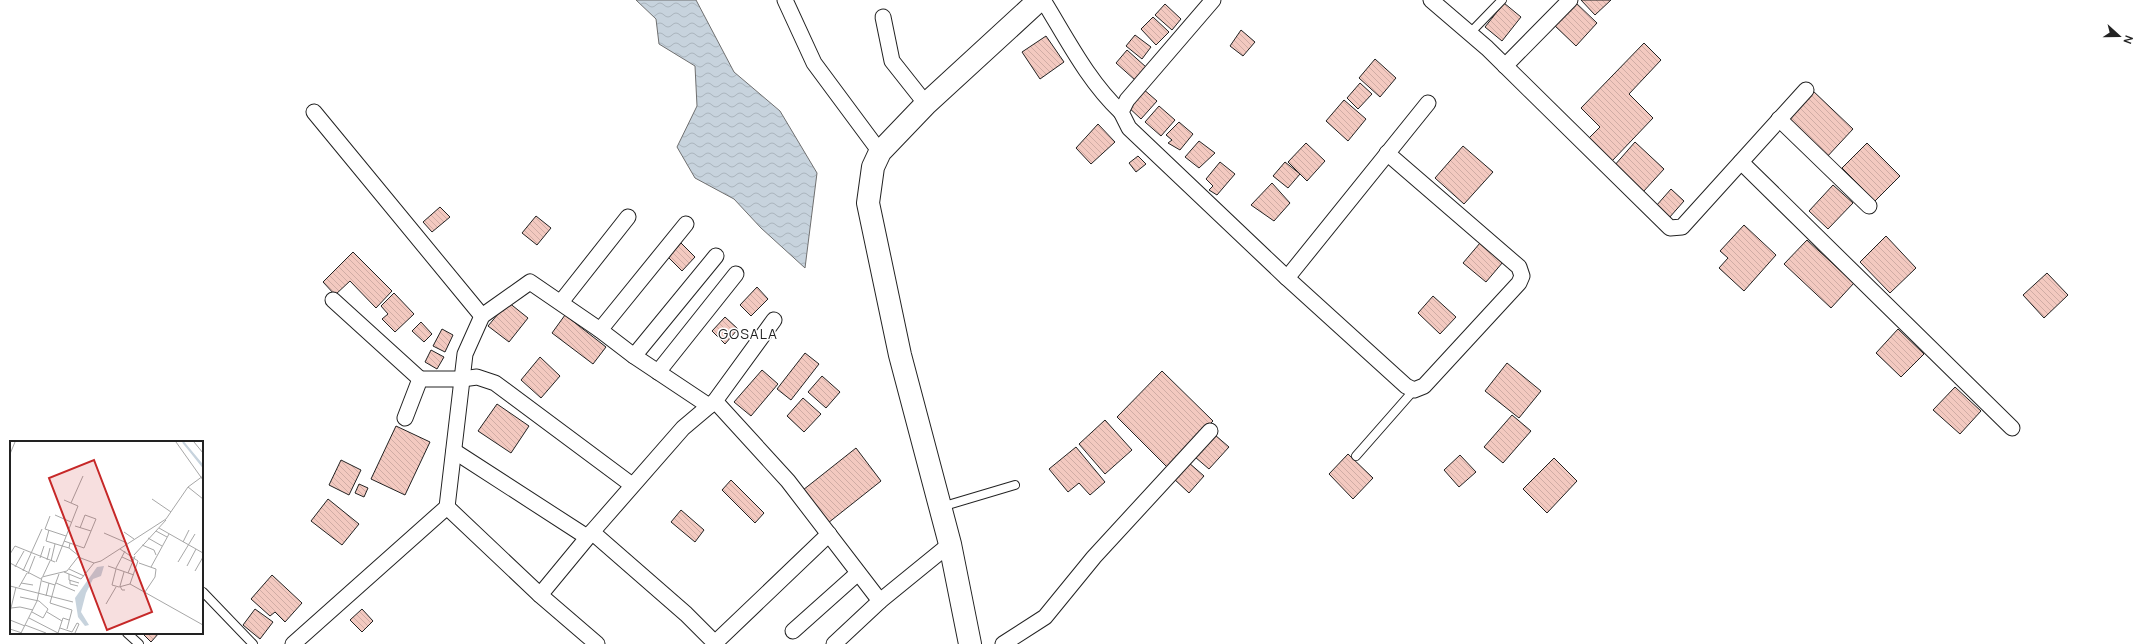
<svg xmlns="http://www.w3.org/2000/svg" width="2155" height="644" font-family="Manrope,sans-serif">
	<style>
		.water { fill: url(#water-waves); stroke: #6f6f6f }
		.building { fill: url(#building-back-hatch); stroke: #222 }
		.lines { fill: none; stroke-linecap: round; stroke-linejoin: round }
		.lane-casing { stroke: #222; stroke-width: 10 }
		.street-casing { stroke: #222; stroke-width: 17 }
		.secondary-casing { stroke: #222; stroke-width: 24 }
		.lane { stroke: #fff; stroke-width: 8 }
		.street { stroke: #fff; stroke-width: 15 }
		.secondary { stroke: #fff; stroke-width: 22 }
		.labels { text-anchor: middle; stroke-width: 3; stroke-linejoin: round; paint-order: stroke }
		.quarter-label { font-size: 14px; letter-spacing: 1px; fill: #222; stroke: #fff }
		.inset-river { fill: none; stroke: #c7d3dd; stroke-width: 2 }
		.inset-road { fill: none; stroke: #a7a7a7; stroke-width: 1 }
		.view { fill: #c62828; fill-opacity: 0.15; stroke: #c62828; stroke-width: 2 }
		.inset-edge { fill: none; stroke: #222; stroke-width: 2 }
	</style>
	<defs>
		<pattern id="water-waves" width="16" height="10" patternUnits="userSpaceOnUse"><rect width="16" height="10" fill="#c7d3dd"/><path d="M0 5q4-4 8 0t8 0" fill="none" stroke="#abb5bd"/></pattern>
		<pattern id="building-back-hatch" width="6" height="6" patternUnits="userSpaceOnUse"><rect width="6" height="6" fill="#f3c9c0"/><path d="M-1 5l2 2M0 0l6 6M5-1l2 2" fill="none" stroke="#d0aca5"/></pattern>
	</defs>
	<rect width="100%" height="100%" fill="#fff"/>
	<polygon class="water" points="636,0 696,0 734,72 780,111 817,173 805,268 761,228 734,199 695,178 677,147 697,106 695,66 659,44 656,19"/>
	<g class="building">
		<polygon points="1581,0 1611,0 1595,15"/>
		<polygon points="1574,1 1597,23 1576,46 1553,24"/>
		<polygon points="1504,3 1521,17 1502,41 1485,27"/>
		<polygon points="1165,4 1181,19 1172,30 1155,15"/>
		<polygon points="1153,17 1169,32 1156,45 1141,29"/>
		<polygon points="1241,30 1255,42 1243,56 1230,46"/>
		<polygon points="1135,35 1151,47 1142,59 1126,46"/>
		<polygon points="1046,36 1064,62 1040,79 1022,52"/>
		<polygon points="1644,43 1661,60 1629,94 1653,118 1612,161 1588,139 1600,127 1581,108"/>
		<polygon points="1127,50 1146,67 1135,80 1116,63"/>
		<polygon points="1375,59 1396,78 1380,97 1359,78"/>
		<polygon points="1360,83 1372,94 1358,109 1347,98"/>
		<polygon points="1142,88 1157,101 1141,119 1126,105"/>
		<polygon points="1811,89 1853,129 1825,159 1782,119"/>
		<polygon points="1344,100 1366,119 1348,141 1326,121"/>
		<polygon points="1159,106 1175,120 1161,136 1145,122"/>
		<polygon points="1179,122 1193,134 1180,150 1168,143 1172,140 1166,135"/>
		<polygon points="1098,124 1115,142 1091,164 1076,148"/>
		<polygon points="1199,141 1215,153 1199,168 1185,157"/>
		<polygon points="1635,142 1664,169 1643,192 1614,166"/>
		<polygon points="1306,143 1325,161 1307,181 1288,162"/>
		<polygon points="1867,143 1900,176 1875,201 1842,168"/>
		<polygon points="1463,146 1493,172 1464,204 1435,178"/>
		<polygon points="1138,156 1146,164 1136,172 1129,163"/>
		<polygon points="1220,162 1235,174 1217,195 1209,190 1213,186 1206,179"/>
		<polygon points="1285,162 1300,174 1288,188 1273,176"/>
		<polygon points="1272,183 1290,203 1274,221 1251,205"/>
		<polygon points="1833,185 1853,203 1828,229 1809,211"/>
		<polygon points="1671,189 1684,201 1669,218 1656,206"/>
		<polygon points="440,207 450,217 432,232 423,222"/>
		<polygon points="536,216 551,228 537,245 522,233"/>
		<polygon points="1744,225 1776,255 1744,291 1719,268 1728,258 1720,251"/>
		<polygon points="1886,236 1916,268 1890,293 1860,262"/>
		<polygon points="1807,240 1854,283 1831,308 1784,264"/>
		<polygon points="681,243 695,257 682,271 668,257"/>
		<polygon points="1480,243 1503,262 1486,282 1463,263"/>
		<polygon points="353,252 392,291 376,308 350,281 335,295 323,282"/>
		<polygon points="2047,273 2068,295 2044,318 2023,295"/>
		<polygon points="757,287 768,299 751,316 740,305"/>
		<polygon points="394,293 414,314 395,332 382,319 388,314 381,306"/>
		<polygon points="1433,296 1456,317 1440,334 1418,313"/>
		<polygon points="508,302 528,318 509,342 488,326"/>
		<polygon points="565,315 606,347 593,364 552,333"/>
		<polygon points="725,317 738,329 725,344 712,331"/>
		<polygon points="421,322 432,334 424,342 412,331"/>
		<polygon points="442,329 453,335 445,352 433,346"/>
		<polygon points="1898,329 1924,354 1901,377 1876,353"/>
		<polygon points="431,350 444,357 437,369 425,362"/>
		<polygon points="805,353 819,364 791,400 777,389"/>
		<polygon points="540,357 560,376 541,398 521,380"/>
		<polygon points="1507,363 1541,391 1519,418 1485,391"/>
		<polygon points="762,370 778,384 751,416 734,402"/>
		<polygon points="1162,371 1213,421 1167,467 1117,417"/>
		<polygon points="822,376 840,392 826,408 808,392"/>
		<polygon points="1955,387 1981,411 1960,434 1933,410"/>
		<polygon points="803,398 821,414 804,432 787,416"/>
		<polygon points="497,404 529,426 511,453 478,431"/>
		<polygon points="1512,415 1531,431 1503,463 1484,447"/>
		<polygon points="1105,420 1132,450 1105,474 1079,444"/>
		<polygon points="396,426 430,442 405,495 371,479"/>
		<polygon points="1215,435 1229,447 1209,469 1195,457"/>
		<polygon points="1076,447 1105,482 1090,495 1079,483 1068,492 1049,469"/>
		<polygon points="856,448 881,481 828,523 803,490"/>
		<polygon points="1348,454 1373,478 1353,499 1329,474"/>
		<polygon points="1460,455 1476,472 1459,487 1444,470"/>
		<polygon points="1554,458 1577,481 1547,513 1523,489"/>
		<polygon points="341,460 361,470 349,495 329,485"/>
		<polygon points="1188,462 1204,476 1189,493 1173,478"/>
		<polygon points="731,480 764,513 755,523 722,490"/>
		<polygon points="359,484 368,488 364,497 355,493"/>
		<polygon points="328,499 359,524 342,545 311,521"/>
		<polygon points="681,510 704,530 695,542 671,522"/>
		<polygon points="272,575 302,603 285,622 275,612 270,616 251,599"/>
		<polygon points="255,609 273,622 260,639 243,625"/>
		<polygon points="362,609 373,621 362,632 350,620"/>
		<polygon points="142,633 159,633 151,642"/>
	</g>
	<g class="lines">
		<g class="lane-casing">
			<g id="lane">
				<polyline points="1471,32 1502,0"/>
				<polyline points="1356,456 1414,390"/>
				<polyline points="941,507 1015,485"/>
				<polyline points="203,592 253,644"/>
				<polyline points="127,633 139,644"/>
			</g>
		</g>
		<g class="street-casing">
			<g id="street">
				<polyline points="785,0 814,63 880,152"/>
				<path d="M 1043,0 C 1067,39 1088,81 1121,112"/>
				<polyline points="1213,0 1127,100 1121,112 1129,128 1287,278 1406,386 1414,390 1424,386 1519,283 1522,276 1519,267 1387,153"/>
				<polyline points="1431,0 1487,48 1670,228 1682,227 1806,90"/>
				<polyline points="883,17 892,61 926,104"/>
				<polyline points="1505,66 1570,0"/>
				<polyline points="314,112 482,316"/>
				<polyline points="1779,119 1869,206"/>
				<polyline points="1741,162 2012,428"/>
				<polyline points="1287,278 1428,103"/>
				<polyline points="333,300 420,379"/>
				<polyline points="561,302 628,217"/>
				<polyline points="600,330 686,224"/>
				<polyline points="634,356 716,256"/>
				<polyline points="658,372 736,274"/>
				<polyline points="715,401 788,481 880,601"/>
				<polyline points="405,418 420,379 462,379 477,377 495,383 632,485"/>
				<polyline points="454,451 587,537"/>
				<polyline points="447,507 465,354 482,316 530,282 600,330 634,356 709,406"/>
				<polyline points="592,532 686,614 716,644"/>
				<polyline points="540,595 592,532 683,428 715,401 774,320"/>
				<polyline points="793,631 858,573"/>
				<polyline points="715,643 829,534"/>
				<polyline points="293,644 447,507 540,595 597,644"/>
				<polyline points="834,644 880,601 950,544"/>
				<polyline points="1003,644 1045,617 1094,557 1210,431"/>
			</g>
		</g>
		<g class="secondary-casing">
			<polyline id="secondary" points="970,644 950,544 900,355 868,203 873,167 880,152 926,104 1036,3 1036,0"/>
		</g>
		<use href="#lane" class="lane"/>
		<use href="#street" class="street"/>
		<use href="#secondary" class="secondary"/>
	</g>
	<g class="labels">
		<g class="quarter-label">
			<text x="748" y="339">GOSALA</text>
		</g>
	</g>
	<g transform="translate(10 441)">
		<rect width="193" height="193" fill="#fff"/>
		<path d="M 94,125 L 91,135 L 83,138 L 76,152 L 71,171 L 79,184 L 75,185 L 68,176 L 65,157 L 87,126 Z" fill="#c7d3dd"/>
		<path class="inset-river" d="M 173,1 L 193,26M 173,1 L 193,25"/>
		<path class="inset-road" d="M 166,1 L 193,39M 184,1 L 193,12M 0,13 L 5,1M 178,46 L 193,58M 142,58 L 161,71M 61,62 L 73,35M 45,74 L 61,81M 40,75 L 35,88 L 56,95M 65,85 L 81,90M 149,87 L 193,112M 39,89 L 36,100 L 59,107M 146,90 L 157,96M 114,91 L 124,98M 94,92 L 117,102M 138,97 L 152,105M 54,100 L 74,107 L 86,78 L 75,74 L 70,87M 173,101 L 179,89M 60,102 L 59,107 L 69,115M 132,104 L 144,109 L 146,114M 110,108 L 128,120 L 120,143 L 193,184M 0,113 L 5,105 L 45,121M 124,114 L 156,79M 112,116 L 123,121M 30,117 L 34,105M 37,119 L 40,107M 41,120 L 45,103M 46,121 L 68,65 L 54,59M 168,121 L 185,93M 0,122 L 31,138M 129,122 L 146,128 L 145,136 L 135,151M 98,125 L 124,134M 177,125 L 186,108M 5,126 L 14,110M 141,126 L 159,93M 106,127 L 115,110M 59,128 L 74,135M 106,128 L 102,144 L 109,146 L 120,143M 13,130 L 32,88M 185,130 L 193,116M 54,131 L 71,138 L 84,122M 114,131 L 110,145 L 112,149 L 115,149M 118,132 L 125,115M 18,133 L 25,115M 59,133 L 59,139 L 69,142M 33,135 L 40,120M 60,139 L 60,143 L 68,145M 32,140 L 45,144 L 49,133M 11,142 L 23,144M 46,142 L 65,150M 45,144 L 40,162 L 62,169 L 57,188M 0,145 L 63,161M 9,146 L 17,132M 36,155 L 39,142M 10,156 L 29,160 L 38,168 L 33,177 L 22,171M 96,163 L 106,146M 1,167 L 6,146M 0,171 L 1,167 L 10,166 L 23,169M 37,171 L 52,180M 19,177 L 48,192M 0,179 L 15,185M 15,184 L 36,192M 50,187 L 62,191M 0,188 L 12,192M 62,191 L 67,182 L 69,183 L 65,192M 11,192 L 27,160 L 32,136 L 57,130 L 68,116 L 84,122 L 91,120 L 156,78 L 178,46 L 193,35M 48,192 L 53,177 L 59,179"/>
		<path class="view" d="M 84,19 L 142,171 L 97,189 L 39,37 Z"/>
		<rect width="193" height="193" class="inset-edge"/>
	</g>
	<g transform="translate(2119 36) rotate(111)" stroke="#ffffff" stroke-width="3" paint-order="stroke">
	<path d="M0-3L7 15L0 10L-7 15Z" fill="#222222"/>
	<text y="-6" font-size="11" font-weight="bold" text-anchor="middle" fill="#222222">N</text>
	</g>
</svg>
